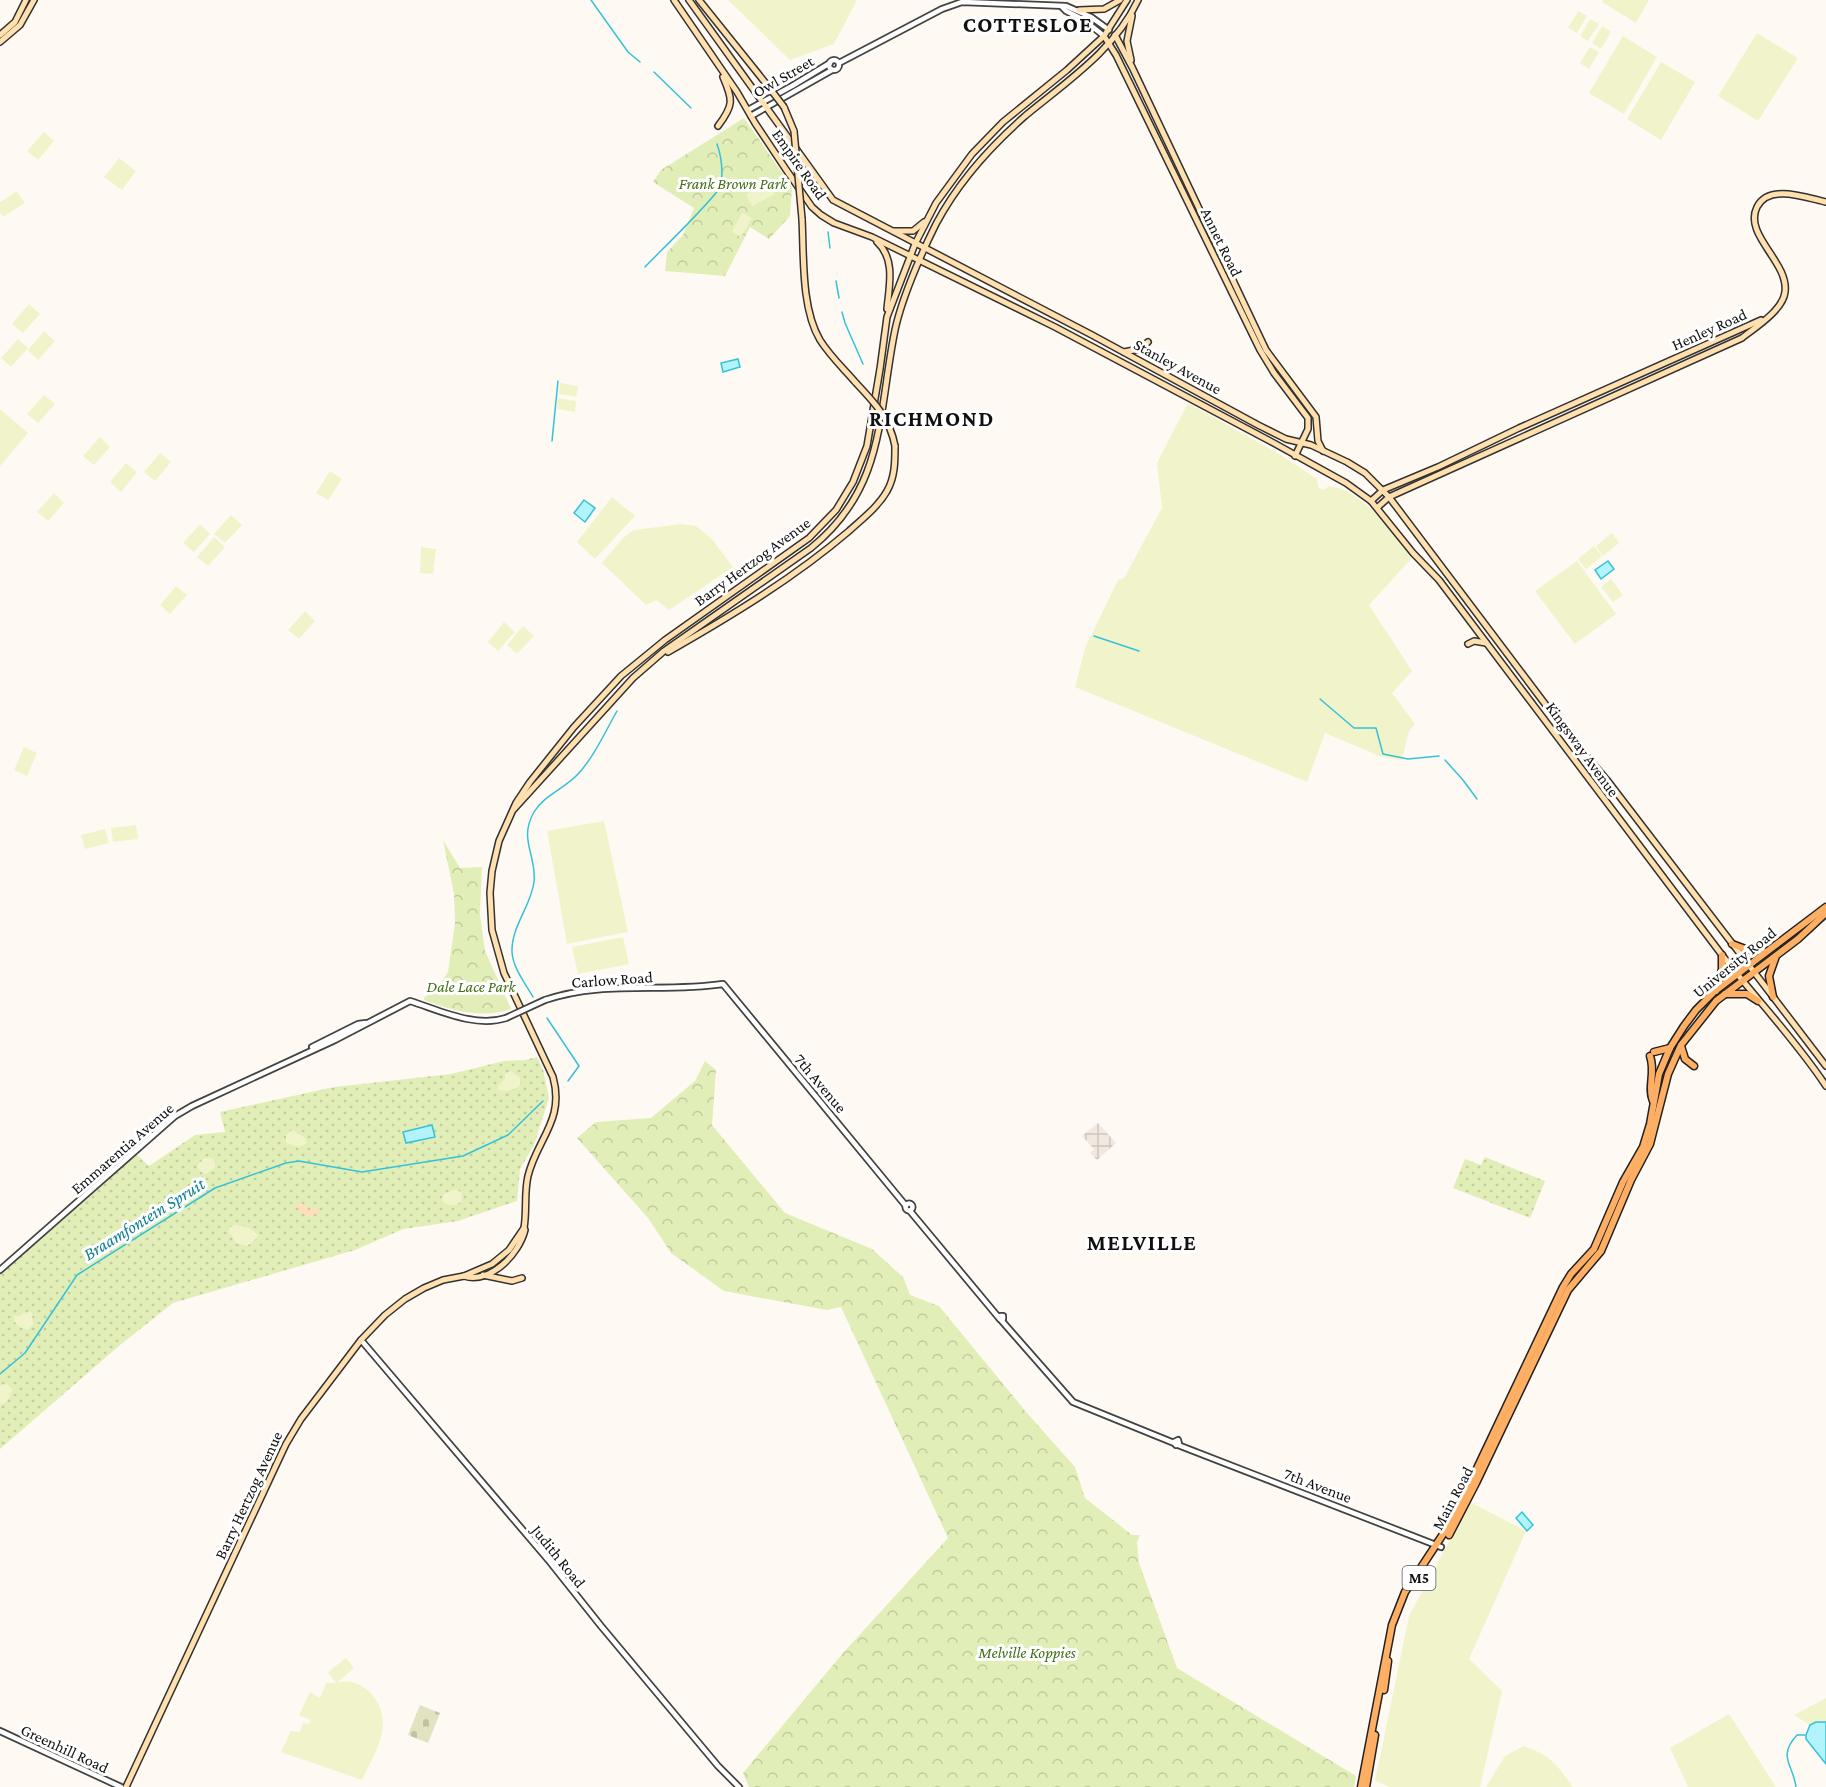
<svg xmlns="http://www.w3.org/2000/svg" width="1826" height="1787" font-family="'Crimson Pro',serif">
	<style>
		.grass { fill: url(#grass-dots) }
		.sand { fill: url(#sand-dots) }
		.cemetery { fill: url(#cemetery-stones) }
		.park { fill: url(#park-crowns) }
		.pitch { fill: #f1f4cb }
		.plaza { fill: url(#plaza-grid) }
		.water { fill: #b3f3fb; stroke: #34c2d8; stroke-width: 1.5 }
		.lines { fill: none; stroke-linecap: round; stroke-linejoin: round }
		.stream { stroke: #34c2d8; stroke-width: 1.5 }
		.tertiary-casing { stroke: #434343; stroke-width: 8 }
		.secondary-casing { stroke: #323232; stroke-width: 8 }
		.primary-casing { stroke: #212121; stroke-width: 9 }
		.tertiary { stroke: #fff; stroke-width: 4.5 }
		.secondary { stroke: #ffe0ae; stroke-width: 5 }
		.primary { stroke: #ffaf63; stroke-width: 6 }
		.tertiary-bridge-casing { stroke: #434343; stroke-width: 8; stroke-linecap: butt }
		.secondary-bridge-casing { stroke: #323232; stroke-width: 8; stroke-linecap: butt }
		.tertiary-bridge { stroke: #fff; stroke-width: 4.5 }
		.secondary-bridge { stroke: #ffe0ae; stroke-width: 5 }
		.labels { text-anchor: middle; stroke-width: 6; stroke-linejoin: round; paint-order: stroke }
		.shield { fill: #fff; stroke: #585858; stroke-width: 1.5 }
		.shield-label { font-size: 15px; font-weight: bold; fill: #101010 }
		.street-label { font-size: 16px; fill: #101010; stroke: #fff }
		.park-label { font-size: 16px; font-style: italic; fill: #426e1a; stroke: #fff }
		.water-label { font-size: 18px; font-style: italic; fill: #0e7f96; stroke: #fff }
		.district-label { font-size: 22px; font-weight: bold; letter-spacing: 1.5px; fill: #101010; stroke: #fff }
	</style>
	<defs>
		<pattern id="grass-dots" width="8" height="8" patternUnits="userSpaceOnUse" patternTransform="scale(1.5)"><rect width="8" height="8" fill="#e2eeb8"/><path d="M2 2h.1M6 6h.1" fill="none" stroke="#c1cb9d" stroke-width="1.8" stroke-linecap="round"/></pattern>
		<pattern id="sand-dots" width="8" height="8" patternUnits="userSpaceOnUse" patternTransform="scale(1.5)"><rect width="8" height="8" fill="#ffdebb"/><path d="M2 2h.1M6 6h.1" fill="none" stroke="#dabda0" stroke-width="1.8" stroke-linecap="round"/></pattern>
		<pattern id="cemetery-stones" width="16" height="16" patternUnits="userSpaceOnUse" patternTransform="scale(1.5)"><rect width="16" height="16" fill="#e2e4c1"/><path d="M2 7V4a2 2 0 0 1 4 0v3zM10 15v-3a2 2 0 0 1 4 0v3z" fill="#c1c3a5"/></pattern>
		<pattern id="park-crowns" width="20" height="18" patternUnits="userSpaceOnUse" patternTransform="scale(1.5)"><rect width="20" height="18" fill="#e2eeb8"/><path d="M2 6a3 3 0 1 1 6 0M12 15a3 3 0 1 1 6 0" fill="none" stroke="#c1cb9d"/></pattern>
		<pattern id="plaza-grid" width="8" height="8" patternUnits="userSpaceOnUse" patternTransform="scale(1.5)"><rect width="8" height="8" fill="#f1e8e0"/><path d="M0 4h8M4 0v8" fill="none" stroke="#cec6bf"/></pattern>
	</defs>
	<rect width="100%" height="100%" fill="#fff9f3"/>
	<g class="grass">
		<polygon points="537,1057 543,1069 549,1098 534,1145 520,1169 517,1201 458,1221 403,1229 355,1250 173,1303 120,1345 0,1449 0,1269 136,1154 149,1166 195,1135 225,1132 220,1112 334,1087 451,1074 504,1061 525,1060"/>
		<polygon points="1485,1157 1545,1181 1530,1218 1453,1188 1465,1159 1481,1165"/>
	</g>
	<polygon class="sand" points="298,1203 305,1204 308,1209 320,1208 319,1213 305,1217 295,1207"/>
	<polygon class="cemetery" points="420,1705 440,1713 428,1743 408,1735"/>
	<g class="park">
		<polygon points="744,118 792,187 790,216 769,239 750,227 725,276 665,271 667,252 683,235 694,208 653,182 661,170"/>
		<path d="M 443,840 L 460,868 L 482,867 L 480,914 L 485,951 L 511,1009 C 483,1019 452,1011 424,1000 L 424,998 L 441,983 L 448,972 L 455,923 L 454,894 Z"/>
		<polygon points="705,1061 716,1070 712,1125 785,1213 872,1249 903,1277 910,1295 939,1306 1027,1413 1075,1467 1085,1498 1132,1535 1140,1535 1137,1542 1139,1563 1177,1668 1356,1776 1354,1787 749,1787 743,1773 843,1653 948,1538 841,1307 827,1310 724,1291 671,1253 648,1218 577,1138 596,1122 651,1118 695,1081"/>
	</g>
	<g class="pitch">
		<polygon points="728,0 857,0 834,44 790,60"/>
		<polygon points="1603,0 1649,0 1636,23 1602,2"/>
		<polygon points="1578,11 1587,16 1577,33 1568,28"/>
		<polygon points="1590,19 1599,24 1588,41 1580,36"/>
		<polygon points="1602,26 1611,32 1601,49 1592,43"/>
		<polygon points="1757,33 1798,58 1758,121 1718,96"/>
		<polygon points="1623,36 1657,57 1624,114 1589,93"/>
		<polygon points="1590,47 1599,52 1589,69 1580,63"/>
		<polygon points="1661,62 1695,82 1661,140 1627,119"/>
		<polygon points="44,132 54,141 38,160 27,151"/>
		<polygon points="119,158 136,171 122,190 104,177"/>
		<polygon points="770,183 775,194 752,206 746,194"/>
		<polygon points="17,191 25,203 3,217 0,212 0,202"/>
		<polygon points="742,213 752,218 741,237 732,232"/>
		<polygon points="29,304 40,314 23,333 12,324"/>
		<polygon points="44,331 55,341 38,360 28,350"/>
		<polygon points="18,339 28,348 11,367 1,358"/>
		<polygon points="560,383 578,386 576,397 559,394"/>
		<polygon points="44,395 55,404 38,423 27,414"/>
		<polygon points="558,398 576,401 575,412 557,409"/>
		<path d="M 1188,403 L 1279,454 L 1317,479 L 1318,487 L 1323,490 L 1329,486 C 1366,491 1390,531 1412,558 L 1369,605 L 1412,671 L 1392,693 L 1415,724 L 1409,731 L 1402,760 L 1382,757 L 1325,733 L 1307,782 L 1075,687 L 1085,648 L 1118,580 L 1124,578 L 1162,508 L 1157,463 Z"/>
		<polygon points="0,409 28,433 0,466"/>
		<polygon points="100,437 110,447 94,465 83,456"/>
		<polygon points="160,453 171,462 155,481 144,472"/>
		<polygon points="126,463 137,472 121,492 110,482"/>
		<polygon points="330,471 342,479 328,500 316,493"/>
		<polygon points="54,493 64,503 48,521 37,512"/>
		<polygon points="612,497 635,516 595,559 577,542"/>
		<polygon points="231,515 242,525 225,543 214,534"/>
		<polygon points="200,524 210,534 194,552 183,543"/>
		<polygon points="681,524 696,526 711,538 733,567 669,610 656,600 646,605 602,563 623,538 634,530"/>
		<polygon points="1612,533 1619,543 1603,556 1596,546"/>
		<polygon points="214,537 225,547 208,566 197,557"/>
		<polygon points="1594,546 1602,556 1586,569 1578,559"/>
		<polygon points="421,547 436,549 433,574 420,573"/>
		<polygon points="1577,561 1616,614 1575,644 1535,591"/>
		<polygon points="1611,579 1623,595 1613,602 1601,587"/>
		<polygon points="176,586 187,595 170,614 160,605"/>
		<polygon points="305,611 315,621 299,639 288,630"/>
		<polygon points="504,622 515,632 498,651 488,642"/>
		<polygon points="523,626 534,636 517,654 507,645"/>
		<polygon points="24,747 37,753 27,776 14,770"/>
		<polygon points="604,821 628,932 567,944 547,831"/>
		<polygon points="136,825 138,839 113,842 111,828"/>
		<polygon points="105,829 109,843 85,849 81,835"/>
		<polygon points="623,937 629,964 578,974 572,947"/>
		<path d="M 511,1071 L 520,1078 L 520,1085 C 516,1090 506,1092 499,1090 L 498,1086 L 505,1079 L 505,1074 Z"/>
		<polygon points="292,1130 305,1138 307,1143 299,1147 286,1143 286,1135"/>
		<polygon points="204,1158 213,1158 215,1162 215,1168 205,1174 200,1171 197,1166"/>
		<path d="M 456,1189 L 462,1193 L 462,1201 C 454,1207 450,1207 442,1201 L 442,1197 L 446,1193 Z"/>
		<path d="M 236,1225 C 245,1226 251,1228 258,1235 L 256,1239 L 247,1246 L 236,1243 L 229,1232 L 230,1227 Z"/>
		<path d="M 29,1311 L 32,1313 L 33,1324 L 28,1330 C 22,1328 12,1324 14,1316 L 20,1316 L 23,1313 L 26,1314 Z"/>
		<path d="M 6,1384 L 12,1389 C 10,1396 8,1403 0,1405 L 0,1386 Z"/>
		<polygon points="1470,1502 1526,1531 1469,1659 1502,1691 1480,1787 1390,1787 1375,1781 1409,1616"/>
		<path d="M 346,1658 L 354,1668 L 338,1682 C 342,1682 347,1681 351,1682 C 372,1686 385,1709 383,1728 C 381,1745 369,1764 362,1780 L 281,1752 L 291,1731 L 300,1732 L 303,1723 L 309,1724 L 310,1720 L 299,1715 L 310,1692 L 320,1698 L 326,1683 L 336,1683 L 328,1672 Z"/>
		<polygon points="1826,1698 1826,1722 1816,1722 1810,1725 1794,1715"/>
		<polygon points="1729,1714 1776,1787 1688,1787 1670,1748"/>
		<path d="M 1524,1746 C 1552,1756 1556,1764 1573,1787 L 1486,1787 L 1505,1756 Z"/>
	</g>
	<polygon class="plaza" points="1098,1123 1116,1143 1097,1160 1090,1153 1094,1149 1082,1136"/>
	<g class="water">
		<polygon points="738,359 740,367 723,372 721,363"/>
		<polygon points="584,500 595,508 585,522 574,513"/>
		<polygon points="1608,561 1614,569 1601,579 1595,570"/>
		<polygon points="432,1125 435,1137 406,1143 403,1132"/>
		<polygon points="1522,1512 1533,1525 1527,1531 1516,1518"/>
		<polygon points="1816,1722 1826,1722 1826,1764 1806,1739 1806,1735 1810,1725"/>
	</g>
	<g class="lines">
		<g class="stream">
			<polyline points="591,0 628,52 640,62"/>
			<polyline points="654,72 691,108"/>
			<polyline points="828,232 830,248"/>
			<path d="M 645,267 C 656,255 719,195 721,185 C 723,171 722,158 717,144"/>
			<polyline points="836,281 839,298"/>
			<polyline points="842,312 845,323 863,364"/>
			<polyline points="552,441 558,381"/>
			<polyline points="1094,636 1139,651"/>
			<polyline points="1320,699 1354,728 1376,728 1383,754 1408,759 1439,756"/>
			<polyline points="1445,760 1463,780 1477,799"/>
			<path d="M 533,997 C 525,983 513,968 512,952 C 511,927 531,906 534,882 C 537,855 518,840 534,812 C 544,795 566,788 579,773 C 595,755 605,732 617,711"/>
			<polyline points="547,1018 579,1066 568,1081"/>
			<polyline points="0,1374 25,1353 77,1275 215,1188 286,1163 299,1161 362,1172 463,1156 508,1135 543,1101"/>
			<path d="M 1796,1787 C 1793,1764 1777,1757 1797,1735 L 1805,1735"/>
		</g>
		<g class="tertiary-casing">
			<g id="tertiary">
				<polyline points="1062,7 1066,11 1084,20 1104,36"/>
				<circle cx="834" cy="65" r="5"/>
				<polyline points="839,63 942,9 962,2 1066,6 1091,17 1109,30"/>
				<polyline points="748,110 792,86 830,63"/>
				<polyline points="751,116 832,70"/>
				<path d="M 545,1000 C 603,980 664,993 723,984 L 906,1206"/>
				<polyline points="312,1047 358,1024 366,1023"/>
				<circle cx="909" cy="1207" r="3.5"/>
				<polyline points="910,1211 999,1318"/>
				<path d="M 0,1270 L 175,1116 L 192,1106 L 335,1040 L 410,1001 C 439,1010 475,1028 506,1018"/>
				<rect x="1000" y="1316" width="3" height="3"/>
				<polyline points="1001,1320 1073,1402 1174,1443"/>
				<polyline points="361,1340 550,1562 601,1626 718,1766 739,1787"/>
				<polygon points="1178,1440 1179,1444 1176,1445 1174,1442"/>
				<polyline points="1178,1445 1441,1547"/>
				<polyline points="0,1731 121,1787"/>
			</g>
		</g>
		<g class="secondary-casing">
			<g id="secondary">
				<path d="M 674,0 L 737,92 L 755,123 L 787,171 L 812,207 L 821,215 L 834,223 L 872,237 L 1055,327 L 1270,441 L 1346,483 L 1371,501 L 1413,553 L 1439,580 L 1722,955 C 1756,999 1795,1039 1826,1086"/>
				<polyline points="689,0 833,200 1092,335 1258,425 1286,439 1311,445 1347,462 1365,473 1389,497 1570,737 1607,780 1826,1066"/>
				<polyline points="699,0 768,86"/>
				<polyline points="1079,10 1104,9 1120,0"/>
				<polyline points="0,35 15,22 26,0"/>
				<polyline points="1115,35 1132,67 1266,350 1316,417 1318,441 1323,451"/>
				<polyline points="1104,36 1116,55 1260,350 1274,373 1308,418 1308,429 1295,456"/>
				<polyline points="0,42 20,25 34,0"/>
				<polyline points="1131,60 1127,41 1132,16"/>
				<polyline points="784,107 794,131"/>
				<path d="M 718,126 C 734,105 733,100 723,77"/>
				<path d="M 802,219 C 804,256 801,308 820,340 C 830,356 844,369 856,383"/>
				<polyline points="894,231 913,231 924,222"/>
				<path d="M 877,242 C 896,259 889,287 887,309"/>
				<polyline points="1124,352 1139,349 1148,342"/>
				<polyline points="1371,501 1383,490 1438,467 1519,428 1761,320"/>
				<path d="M 1378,507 L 1389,497 L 1420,483 L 1742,338 C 1756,327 1783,310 1785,292 C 1789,262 1743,235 1757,207 C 1769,183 1807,198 1826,202"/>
				<polyline points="1468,644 1474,641 1486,643"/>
				<path d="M 668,652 C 731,616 794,578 849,531 C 862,519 878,507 887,491 C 895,477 895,462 895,446"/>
				<path d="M 514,809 L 633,678 L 664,651 L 811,548 C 884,489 878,418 894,335 C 900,302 921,254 936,224 C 957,184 991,146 1025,116 C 1066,82 1115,50 1138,0"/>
				<polyline points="483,1275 512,1281 522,1278"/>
				<path d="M 464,1276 C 491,1284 519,1254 525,1230 L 524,1228 C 527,1211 524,1193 528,1176 C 537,1139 565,1120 553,1077 L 504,973 L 492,930 L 490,893 L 492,871 L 499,841 L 516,803 L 530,782 L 574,727 L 621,676 L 665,640 L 809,538 L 836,510 L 853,482 L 867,446 L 880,369 L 887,317 L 915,244 L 936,203 L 972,154 L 1003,122 L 1067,70 L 1104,36 L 1127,0"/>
				<polyline points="126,1787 271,1476 286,1444 301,1419 361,1340 385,1315 405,1299 424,1288 443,1280 464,1276 492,1264 509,1250 524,1228"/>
			</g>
		</g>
		<g class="primary-casing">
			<g id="primary">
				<polyline points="1732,944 1748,950 1765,952"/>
				<polyline points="1716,991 1722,969 1722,955"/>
				<polyline points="1725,994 1747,994 1758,1001"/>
				<polyline points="1773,997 1769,976 1776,956"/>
				<polyline points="1681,1046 1685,1059 1694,1066"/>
				<polyline points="1654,1052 1670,1048"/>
				<path d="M 1650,1056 C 1656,1073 1647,1087 1653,1101"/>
				<polyline points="1449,1535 1476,1483 1568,1290 1601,1251 1631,1180 1650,1144 1668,1074 1681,1045 1716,1001 1798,939 1826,913"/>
				<polyline points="1384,1690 1388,1661"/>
				<polyline points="1361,1787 1392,1625 1405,1592 1453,1519 1563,1287 1571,1274 1594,1249 1623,1182 1643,1147 1650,1124 1659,1074 1670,1048 1684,1026 1696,1010 1715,991 1826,907"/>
				<polyline points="1366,1787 1375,1735"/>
			</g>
		</g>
		<use href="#tertiary" class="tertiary"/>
		<use href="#secondary" class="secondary"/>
		<use href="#primary" class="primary"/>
		<g class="tertiary-bridge-casing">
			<polyline id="tertiary-bridge" points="506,1018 545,1000"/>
		</g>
		<g class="secondary-bridge-casing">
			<g id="secondary-bridge">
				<polyline points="768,86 784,107"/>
				<polyline points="794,131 802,219"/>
				<path d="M 856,383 C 875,403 890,419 895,446"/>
			</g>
		</g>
		<use href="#tertiary-bridge" class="tertiary-bridge"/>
		<use href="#secondary-bridge" class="secondary-bridge"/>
	</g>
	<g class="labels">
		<rect class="shield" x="1402.5" y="1566" width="33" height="24" rx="4.5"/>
		<g class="shield-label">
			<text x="1419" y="1583">M5</text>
		</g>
		<g class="street-label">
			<text transform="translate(783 76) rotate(-30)" y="6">Owl Street</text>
			<text transform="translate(800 164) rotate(55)" y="6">Empire Road</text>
			<text transform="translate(1222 242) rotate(64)" y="6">Annet Road</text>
			<text transform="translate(1709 329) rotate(-24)" y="6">Henley Road</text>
			<text transform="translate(1178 366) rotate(29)" y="6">Stanley Avenue</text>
			<text transform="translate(752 561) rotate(-36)" y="6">Barry Hertzog Avenue</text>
			<text transform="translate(1583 749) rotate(54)" y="6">Kingsway Avenue</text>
			<text transform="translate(1734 962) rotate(-39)" y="6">University Road</text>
			<text transform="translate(612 979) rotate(-4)" y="6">Carlow Road</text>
			<text transform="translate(821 1083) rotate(50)" y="6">7th Avenue</text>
			<text transform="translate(122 1148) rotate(-41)" y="6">Emmarentia Avenue</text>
			<text transform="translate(1318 1485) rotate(21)" y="6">7th Avenue</text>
			<text transform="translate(248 1495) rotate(-65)" y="6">Barry Hertzog Avenue</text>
			<text transform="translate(1452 1498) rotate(-62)" y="6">Main Road</text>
			<text transform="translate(559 1556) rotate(51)" y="6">Judith Road</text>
			<text transform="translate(65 1748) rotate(25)" y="6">Greenhill Road</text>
		</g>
		<g class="park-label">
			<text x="733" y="189">Frank Brown Park</text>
			<text x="471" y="992">Dale Lace Park</text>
			<text x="1027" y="1658">Melville Koppies</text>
		</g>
		<g class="water-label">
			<text transform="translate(144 1219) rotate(-32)" y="6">Braamfontein Spruit</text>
		</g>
		<g class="district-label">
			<text x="1028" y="32">COTTESLOE</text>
			<text x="932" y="426">RICHMOND</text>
			<text x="1142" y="1250">MELVILLE</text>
		</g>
	</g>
</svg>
